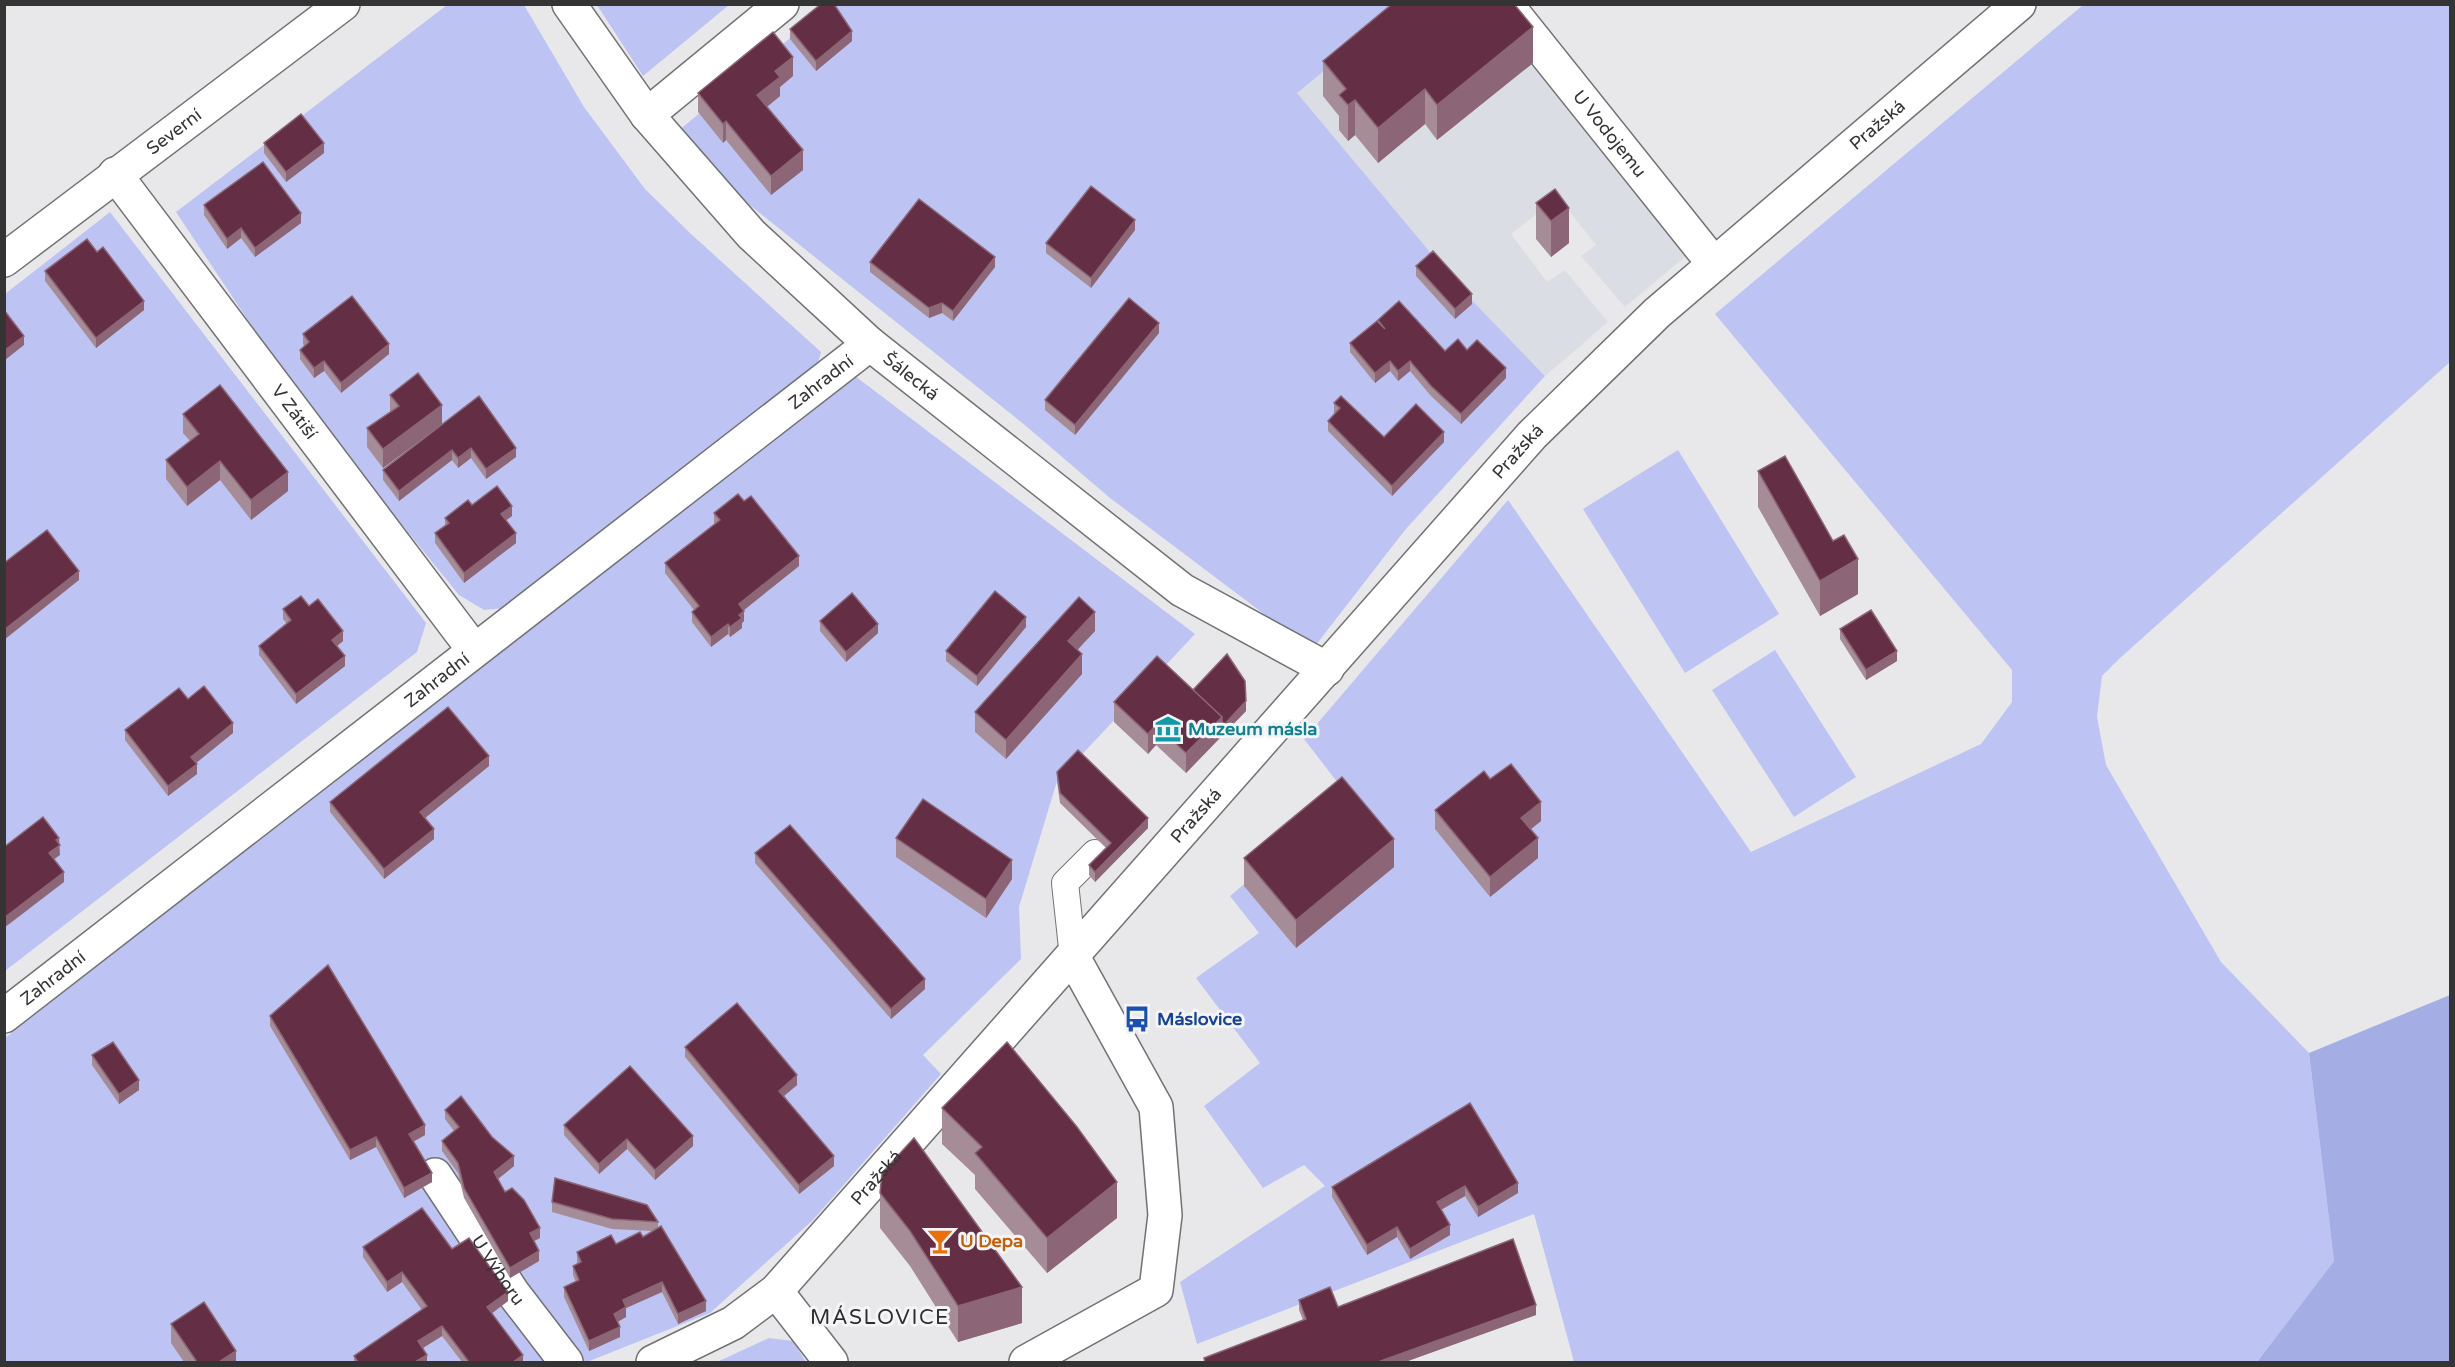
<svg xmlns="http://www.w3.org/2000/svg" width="2455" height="1367" font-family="'Varela Round',sans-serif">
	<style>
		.built { fill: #dbdde5 }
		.green { fill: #bdc4f4 }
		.forest { fill: #a5ade5 }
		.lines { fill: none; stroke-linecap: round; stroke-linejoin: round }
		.lane-casing { stroke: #727274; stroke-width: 28 }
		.street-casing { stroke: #727274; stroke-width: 36 }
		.secondary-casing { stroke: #727274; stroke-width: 36 }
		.lane { stroke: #fff; stroke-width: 26 }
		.street { stroke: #fff; stroke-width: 33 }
		.secondary { stroke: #fff; stroke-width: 33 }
		.wall { fill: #a68c97 }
		.shaded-wall { fill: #8c6676 }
		.building { fill: #642f44; stroke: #8c6676; stroke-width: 1.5 }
		.labels { text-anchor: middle; stroke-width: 6; stroke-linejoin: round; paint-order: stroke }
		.street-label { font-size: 18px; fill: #343435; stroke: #f5f5f8 }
		.culture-label { font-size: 18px; font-weight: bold; fill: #0d838f; stroke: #f5f5f8; text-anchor: start }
		.transit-label { font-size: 18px; font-weight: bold; fill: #164399; stroke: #f5f5f8; text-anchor: start }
		.food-label { font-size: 18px; font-weight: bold; fill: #c56008; stroke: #f5f5f8; text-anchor: start }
		.quarter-label { font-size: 21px; letter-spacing: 1.5px; fill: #2d2d2f; stroke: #f5f5f8 }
	</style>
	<rect width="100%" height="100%" fill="#e8e8ea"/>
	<polygon class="built" points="1404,5 1346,124 1339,130 1348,140 1355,135 1378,163 1425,124 1438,140 1533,63 1686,256 1625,307 1581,256 1596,245 1558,197 1511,234 1547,282 1565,270 1608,322 1545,376 1460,288 1296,93"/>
	<g class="green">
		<polygon points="447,5 524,5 584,107 645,189 690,233 821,352 818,363 505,608 484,610 459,595 368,483 267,349 176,212"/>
		<polygon points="597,5 729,5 643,76"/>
		<polygon points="830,5 1404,5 1297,93 1460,288 1545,376 1405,530 1312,650 1110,498 1026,426 746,202 678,131"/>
		<polygon points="2083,5 2450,5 2450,362 2119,659 2102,676 2097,717 2106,765 2221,962 2309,1053 2334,1261 2257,1362 1574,1362 1534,1214 1197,1344 1180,1282 1325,1186 1304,1165 1263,1188 1204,1106 1260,1063 1196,978 1259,933 1230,896 1348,796 1304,739 1508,500 1751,852 1981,744 2012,702 2012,670 1715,314"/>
		<polygon points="110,212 426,623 417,652 5,971 5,294"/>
		<polygon points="855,376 1195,634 1057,781 1019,907 1021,959 923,1055 941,1074 812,1221 710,1313 587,1362 5,1362 5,1038"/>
		<polygon points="1678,450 1779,614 1685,673 1583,509"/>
		<polygon points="1775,650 1856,777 1794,817 1712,690"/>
		<polygon points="769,1338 793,1341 806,1362 717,1362"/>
	</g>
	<polygon class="forest" points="2450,995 2450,1362 2257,1362 2334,1261 2309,1053"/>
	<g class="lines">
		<g class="lane-casing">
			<polyline id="lane" points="1073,957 1065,883 1095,853"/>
		</g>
		<g class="street-casing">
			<g id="street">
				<path id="s1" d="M 569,4 L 647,115 L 751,234 L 870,344 L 1182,590 L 1327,669"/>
				<path id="s2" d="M 1506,4 L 1714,264"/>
				<polyline points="647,115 782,4"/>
				<path id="s3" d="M 115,174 L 474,650"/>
				<path id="s4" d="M 4,260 L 343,4"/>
				<path id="s5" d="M 4,1016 L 870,344"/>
				<path id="s6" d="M 435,1175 L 513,1293 L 566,1362"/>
				<polyline points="776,1291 831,1362"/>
				<polyline points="1026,1362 1156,1290 1165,1215 1156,1107 1073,957"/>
			</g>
		</g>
		<g class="secondary-casing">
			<g id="secondary">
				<path id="s7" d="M 653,1362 L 733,1323 L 776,1291 L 1532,435 L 1657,313 L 2019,4"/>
			</g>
		</g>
		<use href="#lane" class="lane"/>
		<use href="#street" class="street"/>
		<use href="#secondary" class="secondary"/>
	</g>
	<g class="wall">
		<polygon points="790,29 852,41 816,71 790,39"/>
		<polygon points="1323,61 1533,63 1437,140 1425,124 1378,163 1355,135 1348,141 1339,130 1339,116 1323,96"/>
		<polygon points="793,76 780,87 780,96 767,107 803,170 771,195 726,140 723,143 698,112 698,93"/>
		<polygon points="264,143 324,153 286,182 264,153"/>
		<polygon points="1536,203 1569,243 1551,257 1536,239"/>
		<polygon points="204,205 301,223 255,257 241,238 227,249 204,215"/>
		<polygon points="1135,230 1091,288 1046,253 1046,243"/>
		<polygon points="97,252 144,310 96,348 45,281 45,271"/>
		<polygon points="870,262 995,267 953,321 942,313 929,318 870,272"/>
		<polygon points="1416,266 1472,304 1455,319 1416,276"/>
		<polygon points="1378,320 1445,351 1467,350 1506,378 1461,424 1431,396 1410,371 1398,381 1390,371 1375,383 1350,352 1350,343 1378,322"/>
		<polygon points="1159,333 1075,435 1045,410 1045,400"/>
		<polygon points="303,334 389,354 341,393 324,371 314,378 300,359 300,350 304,346 303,344"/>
		<polygon points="390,395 442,424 383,468 367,447 367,428 390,412"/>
		<polygon points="479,396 516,457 486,479 471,458 458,468 452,460 399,501 383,480 383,470"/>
		<polygon points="1334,403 1384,437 1444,442 1392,496 1328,431 1328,421 1335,414 1334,413"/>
		<polygon points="183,414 288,491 251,520 220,480 187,506 166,479 166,460 190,441 183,433"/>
		<polygon points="1758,471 1858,594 1820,616 1758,507"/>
		<polygon points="744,501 799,566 744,610 744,621 742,623 742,628 730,637 728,634 711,647 692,622 692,612 694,610 665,573 665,563 715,524 714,523 714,513"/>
		<polygon points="472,505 512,516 506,520 516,543 464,583 435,543 435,533 445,525 445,518"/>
		<polygon points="283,609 343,641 337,646 345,666 296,704 259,655 259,646 287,624 283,619"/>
		<polygon points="820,621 878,633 846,662 820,631"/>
		<polygon points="1026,627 977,686 946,661 946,651"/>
		<polygon points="1840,629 1897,661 1866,680 1840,639"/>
		<polygon points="1095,631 1077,650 1082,674 1006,759 975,732 975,712"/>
		<polygon points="1193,690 1246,711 1186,773 1156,745 1148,754 1114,722 1114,702"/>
		<polygon points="188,699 233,733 196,763 197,774 168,796 125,740 125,730"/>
		<polygon points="489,766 425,818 434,839 384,879 330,812 330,802"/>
		<polygon points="1057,772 1148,828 1095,882 1089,875 1089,865 1106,848 1060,803 1057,781"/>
		<polygon points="1490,779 1541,821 1531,829 1538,858 1490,897 1435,829 1435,810"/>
		<polygon points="896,838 1012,879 986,918 896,857"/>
		<polygon points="755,853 925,989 891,1019 755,863"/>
		<polygon points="1244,858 1394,867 1296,948 1244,886"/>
		<polygon points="270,1016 425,1135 413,1142 432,1182 404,1198 376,1147 350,1160 270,1026"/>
		<polygon points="685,1047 797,1085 784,1096 834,1166 799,1194 685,1057"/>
		<polygon points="92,1055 139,1090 119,1104 92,1065"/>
		<polygon points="1470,1103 1518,1193 1478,1217 1465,1196 1441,1210 1450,1235 1410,1259 1397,1237 1367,1255 1332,1197 1332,1187"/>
		<polygon points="942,1108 1117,1218 1047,1273 975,1189 975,1175 942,1144"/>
		<polygon points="445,1110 514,1166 498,1179 505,1192 540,1238 534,1241 539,1261 510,1278 464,1198 458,1173 442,1151 442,1141 454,1131 445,1119"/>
		<polygon points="564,1125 693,1146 655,1180 627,1149 599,1174 564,1135"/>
		<polygon points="880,1193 1022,1323 958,1342 910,1266 880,1228"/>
		<polygon points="552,1202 658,1222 658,1228 706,1311 678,1324 662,1292 626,1308 626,1317 617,1322 620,1337 589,1351 564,1297 564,1287 576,1282 573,1275 573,1266 578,1264 577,1262 577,1252 616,1244 643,1237 652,1231 612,1229 552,1212"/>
		<polygon points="363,1247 452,1249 508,1301 492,1313 523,1362 462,1362 442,1336 423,1348 427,1362 354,1362 354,1356 422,1310 402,1282 387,1292 363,1257"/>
		<polygon points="1299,1300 1338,1307 1536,1315 1405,1362 1204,1362 1204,1358 1303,1320 1299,1310"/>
		<polygon points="171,1324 236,1362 184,1362 171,1343"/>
	</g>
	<g class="shaded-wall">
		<polygon points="1533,27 1533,63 1437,140 1437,105"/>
		<polygon points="852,31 852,41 816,71 816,61"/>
		<polygon points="793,57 793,76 780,87 780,96 757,115 757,95 775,71"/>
		<polygon points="1425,89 1425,124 1378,163 1378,128"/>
		<polygon points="1355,100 1355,135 1348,141 1348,105"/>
		<polygon points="726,121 726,140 723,143 723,124"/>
		<polygon points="324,143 324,153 286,182 286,172"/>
		<polygon points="803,150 803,170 771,195 771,176"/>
		<polygon points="1569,208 1569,243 1551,257 1551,221"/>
		<polygon points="301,213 301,223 255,257 255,248"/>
		<polygon points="1135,220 1135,230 1091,288 1091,278"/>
		<polygon points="241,228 241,238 227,249 227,239"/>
		<polygon points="995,257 995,267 953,321 953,311"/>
		<polygon points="1472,294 1472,304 1455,319 1455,309"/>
		<polygon points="144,301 144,310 96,348 96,338"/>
		<polygon points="942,303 942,313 929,318 929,308"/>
		<polygon points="1159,323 1159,333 1075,435 1075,425"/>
		<polygon points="24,336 24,345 5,360 5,350"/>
		<polygon points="389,344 389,354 341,393 341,383"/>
		<polygon points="324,361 324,371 314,378 314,368"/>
		<polygon points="1390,361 1390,371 1375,383 1375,373"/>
		<polygon points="1410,361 1410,371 1398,381 1398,371"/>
		<polygon points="1506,368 1506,378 1461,424 1461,414"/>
		<polygon points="442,405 442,424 383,468 383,449"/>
		<polygon points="1444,432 1444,442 1392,496 1392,486"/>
		<polygon points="471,448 471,458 458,468 458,458"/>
		<polygon points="516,448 516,457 486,479 486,469"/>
		<polygon points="452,450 452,460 399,501 399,491"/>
		<polygon points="220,461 220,480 187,506 187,487"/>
		<polygon points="288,472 288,491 251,520 251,500"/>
		<polygon points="512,506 512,516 501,524 501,514"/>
		<polygon points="516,533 516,543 464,583 464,573"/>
		<polygon points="799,556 799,566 739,614 739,604"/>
		<polygon points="1858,559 1858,594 1820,616 1820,581"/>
		<polygon points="79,571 79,580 4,640 4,630"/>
		<polygon points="744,611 744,621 742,623 742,628 730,637 730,627 739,615"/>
		<polygon points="1095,612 1095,631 1068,660 1068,641"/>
		<polygon points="1026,617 1026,627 977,686 977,676"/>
		<polygon points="728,624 728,634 711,647 711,637"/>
		<polygon points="878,624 878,633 846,662 846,652"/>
		<polygon points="343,631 343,641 332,650 332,640"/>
		<polygon points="1897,651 1897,661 1866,680 1866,670"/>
		<polygon points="1082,654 1082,674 1006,759 1006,740"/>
		<polygon points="345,656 345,666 296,704 296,694"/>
		<polygon points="1246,701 1246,711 1186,773 1186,753 1222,717"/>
		<polygon points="233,723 233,733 191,767 191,757"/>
		<polygon points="1156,725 1156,745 1148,754 1148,734"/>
		<polygon points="489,756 489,766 420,822 420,812"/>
		<polygon points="197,764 197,774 168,796 168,786"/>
		<polygon points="1541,802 1541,821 1521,837 1521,818"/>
		<polygon points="1148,818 1148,828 1095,882 1095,872"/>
		<polygon points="434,829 434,839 384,879 384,869"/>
		<polygon points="59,838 60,855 49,863 49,853 56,840"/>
		<polygon points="1538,838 1538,858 1490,897 1490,877"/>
		<polygon points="1394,839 1394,867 1296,948 1296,920"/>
		<polygon points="1012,860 1012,879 986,918 986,899"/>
		<polygon points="64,872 64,882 4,928 4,918"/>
		<polygon points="925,979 925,989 891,1019 891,1009"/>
		<polygon points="797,1075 797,1085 779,1100 779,1091"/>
		<polygon points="139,1080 139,1090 119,1104 119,1094"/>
		<polygon points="425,1125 425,1135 409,1144 409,1134"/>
		<polygon points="693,1136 693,1146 655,1180 655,1170"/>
		<polygon points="376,1137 376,1147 350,1160 350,1150"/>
		<polygon points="627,1139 627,1149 599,1174 599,1164"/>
		<polygon points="514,1156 514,1166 494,1182 494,1172"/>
		<polygon points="834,1156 834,1166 799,1194 799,1185"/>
		<polygon points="432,1173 432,1182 404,1198 404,1188"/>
		<polygon points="1117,1182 1117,1218 1047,1273 1047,1238"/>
		<polygon points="1518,1183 1518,1193 1478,1217 1478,1207"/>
		<polygon points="1465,1186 1465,1196 1437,1212 1437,1202"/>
		<polygon points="1450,1225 1450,1235 1410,1259 1410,1249"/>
		<polygon points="1397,1227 1397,1237 1367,1255 1367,1245"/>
		<polygon points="540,1228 540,1238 530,1243 530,1233"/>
		<polygon points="539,1251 539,1261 510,1278 510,1268"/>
		<polygon points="402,1272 402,1282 387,1292 387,1282"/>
		<polygon points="662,1282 662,1292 626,1308 626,1317 614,1324 614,1314 623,1300"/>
		<polygon points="1022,1287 1022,1323 958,1342 958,1306"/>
		<polygon points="508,1292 508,1301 487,1317 487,1307"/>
		<polygon points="706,1301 706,1311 678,1324 678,1314"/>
		<polygon points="1536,1305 1536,1315 1405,1362 1378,1362"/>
		<polygon points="442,1326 442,1336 418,1351 418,1341"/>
		<polygon points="620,1327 620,1337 589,1351 589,1341"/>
		<polygon points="236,1351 236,1362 219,1362"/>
		<polygon points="427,1355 427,1362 415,1362"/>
		<polygon points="523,1355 523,1362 513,1362"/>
	</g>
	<g class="building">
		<polygon points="821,4 834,4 852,31 816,61 790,29"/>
		<polygon points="1392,4 1514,4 1533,27 1437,105 1425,89 1378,128 1355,100 1348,105 1339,95 1346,89 1323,61"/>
		<polygon points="773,32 793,57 775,71 780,77 757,95 803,150 771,176 726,121 723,124 698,93"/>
		<polygon points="301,114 324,143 286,172 264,143"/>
		<polygon points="263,162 301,213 255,248 241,228 227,239 204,205"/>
		<polygon points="1091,186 1135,220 1091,278 1046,243"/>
		<polygon points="1555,189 1569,208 1551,221 1536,203"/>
		<polygon points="919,199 995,257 953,311 942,303 929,308 870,262"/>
		<polygon points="87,239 97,252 103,247 144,301 96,338 45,271"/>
		<polygon points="1433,251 1472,294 1455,309 1416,266"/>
		<polygon points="352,296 389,344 341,383 324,361 314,368 300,350 309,342 303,334"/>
		<polygon points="1129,298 1159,323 1075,425 1045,400"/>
		<polygon points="1399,301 1445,351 1458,339 1467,350 1477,340 1506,368 1461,414 1431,386 1410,361 1398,371 1390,361 1375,373 1350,343 1377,321 1385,329 1378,320"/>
		<polygon points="4,310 24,336 5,350 4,349"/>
		<polygon points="418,373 442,405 383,449 367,428 399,406 390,395"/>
		<polygon points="220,385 288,472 251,500 220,461 187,487 166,460 199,434 183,414"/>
		<polygon points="479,396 516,448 486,469 471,448 458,458 452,450 399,491 383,470"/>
		<polygon points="1341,396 1384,437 1416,404 1444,432 1392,486 1328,421 1340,408 1334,403"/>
		<polygon points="1785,456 1833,541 1844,535 1858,559 1820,581 1758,471"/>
		<polygon points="497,486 512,506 501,514 516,533 464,573 435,533 449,523 445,518 468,500 472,505"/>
		<polygon points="738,494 744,501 751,496 799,556 739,604 744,611 739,615 742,618 730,627 728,624 711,637 692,612 699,606 665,563 720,520 714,513"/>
		<polygon points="47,530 79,571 4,630 4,563"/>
		<polygon points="995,591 1026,617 977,676 946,651"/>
		<polygon points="852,593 878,624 846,652 820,621"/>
		<polygon points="301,596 309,606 318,599 343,631 332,640 345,656 296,694 259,646 291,620 283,609"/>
		<polygon points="1079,597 1095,612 1068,641 1082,654 1006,740 975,712"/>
		<polygon points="1871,610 1897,651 1866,670 1840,629"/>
		<polygon points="1227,654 1245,681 1246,701 1222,727 1222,717 1193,690"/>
		<polygon points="1157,656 1222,717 1186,753 1156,725 1148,734 1114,702"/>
		<polygon points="204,686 233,723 191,757 197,764 168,786 125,730 179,688 188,699"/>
		<polygon points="448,707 489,756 420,812 434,829 384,869 330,802"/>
		<polygon points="1078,750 1148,818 1095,872 1089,865 1111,843 1060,793 1057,772"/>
		<polygon points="1511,764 1541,802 1521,818 1538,838 1490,877 1435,810 1484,771 1490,779"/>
		<polygon points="1342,777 1394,839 1296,920 1244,858"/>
		<polygon points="923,799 1012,860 986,899 896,838"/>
		<polygon points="43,817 59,838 56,840 60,845 49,853 64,872 4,918 4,847"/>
		<polygon points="790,825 925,979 891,1009 755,853"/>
		<polygon points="328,965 425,1125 409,1134 432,1173 404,1188 376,1137 350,1150 270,1016"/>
		<polygon points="737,1003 797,1075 779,1091 834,1156 799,1185 685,1047"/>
		<polygon points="113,1042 139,1080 119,1094 92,1055"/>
		<polygon points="1007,1042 1077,1127 1117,1182 1047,1238 975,1153 982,1147 942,1108"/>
		<polygon points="630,1066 693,1136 655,1170 627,1139 599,1164 564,1125"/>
		<polygon points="461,1096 492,1137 514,1156 494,1172 505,1192 512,1188 524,1200 540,1228 530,1233 539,1251 510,1268 464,1188 458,1163 442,1141 459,1127 445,1110"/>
		<polygon points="1470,1103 1518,1183 1478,1207 1465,1186 1437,1202 1450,1225 1410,1249 1397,1227 1367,1245 1332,1187"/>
		<polygon points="914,1138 1022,1287 958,1306 910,1231 880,1193 882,1173"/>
		<polygon points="555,1178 647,1205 658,1222 612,1219 552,1202"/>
		<polygon points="422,1208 452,1249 469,1238 508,1292 487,1307 523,1355 513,1362 469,1362 442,1326 418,1341 427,1355 415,1362 358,1362 354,1356 427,1306 402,1272 387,1282 363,1247"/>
		<polygon points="661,1226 706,1301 678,1314 662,1282 623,1300 626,1307 614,1314 620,1327 589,1341 564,1287 579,1280 573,1266 581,1262 577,1252 611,1235 616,1244 640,1232 643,1237"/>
		<polygon points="1513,1239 1536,1305 1378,1362 1205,1362 1204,1358 1306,1319 1299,1300 1330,1287 1338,1307"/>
		<polygon points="204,1302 236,1351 219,1362 197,1362 171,1324"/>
	</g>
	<defs>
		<g id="museum-bare" transform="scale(2.07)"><path d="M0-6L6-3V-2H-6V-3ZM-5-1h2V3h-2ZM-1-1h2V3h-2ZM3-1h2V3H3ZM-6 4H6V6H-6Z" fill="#0f9aa8" stroke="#f5f5f8" stroke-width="2.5" paint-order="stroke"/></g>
		<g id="bus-bare" transform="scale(2.07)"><path d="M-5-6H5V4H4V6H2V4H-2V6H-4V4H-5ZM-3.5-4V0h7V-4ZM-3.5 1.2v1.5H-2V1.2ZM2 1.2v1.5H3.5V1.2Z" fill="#1a4fb4" stroke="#f5f5f8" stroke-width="2.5" paint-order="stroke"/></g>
		<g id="bar-bare" transform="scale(2.07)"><path d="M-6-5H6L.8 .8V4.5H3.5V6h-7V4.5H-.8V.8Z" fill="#e8710a" stroke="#f5f5f8" stroke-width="2.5" paint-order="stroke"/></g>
	</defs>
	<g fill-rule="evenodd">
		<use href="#museum-bare" x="1168" y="729"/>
		<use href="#bus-bare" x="1137" y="1019"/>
		<use href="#bar-bare" x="940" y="1241"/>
	</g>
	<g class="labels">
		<g class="street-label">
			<text dy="6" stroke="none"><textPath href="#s7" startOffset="1749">Pražská</textPath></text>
			<text dy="6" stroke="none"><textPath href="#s4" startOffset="213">Severní</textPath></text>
			<text dy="6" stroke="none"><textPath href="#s2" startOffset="166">U Vodojemu</textPath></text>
			<text dy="6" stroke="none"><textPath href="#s1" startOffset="508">Šálecká</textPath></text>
			<text dy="6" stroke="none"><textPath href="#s5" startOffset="1034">Zahradní</textPath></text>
			<text dy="6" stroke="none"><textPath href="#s3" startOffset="298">V Zátiší</textPath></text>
			<text dy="6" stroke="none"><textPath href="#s7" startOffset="1263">Pražská</textPath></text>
			<text dy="6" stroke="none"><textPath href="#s5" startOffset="548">Zahradní</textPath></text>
			<text dy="6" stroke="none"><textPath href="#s7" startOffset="777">Pražská</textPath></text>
			<text dy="6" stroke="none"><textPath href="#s5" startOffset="62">Zahradní</textPath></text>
			<text dy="6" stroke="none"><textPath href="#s7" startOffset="294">Pražská</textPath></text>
			<text dy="6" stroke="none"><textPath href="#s6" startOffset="114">U Výboru</textPath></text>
		</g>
		<g class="culture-label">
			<text x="1188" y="735">Muzeum másla</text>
		</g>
		<g class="transit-label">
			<text x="1157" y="1025">Máslovice</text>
		</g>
		<g class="food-label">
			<text x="960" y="1247">U Depa</text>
		</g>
		<g class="quarter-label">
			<text x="880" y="1324">MÁSLOVICE</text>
		</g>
	</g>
	<rect width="2455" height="1367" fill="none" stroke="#343435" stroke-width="12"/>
</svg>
